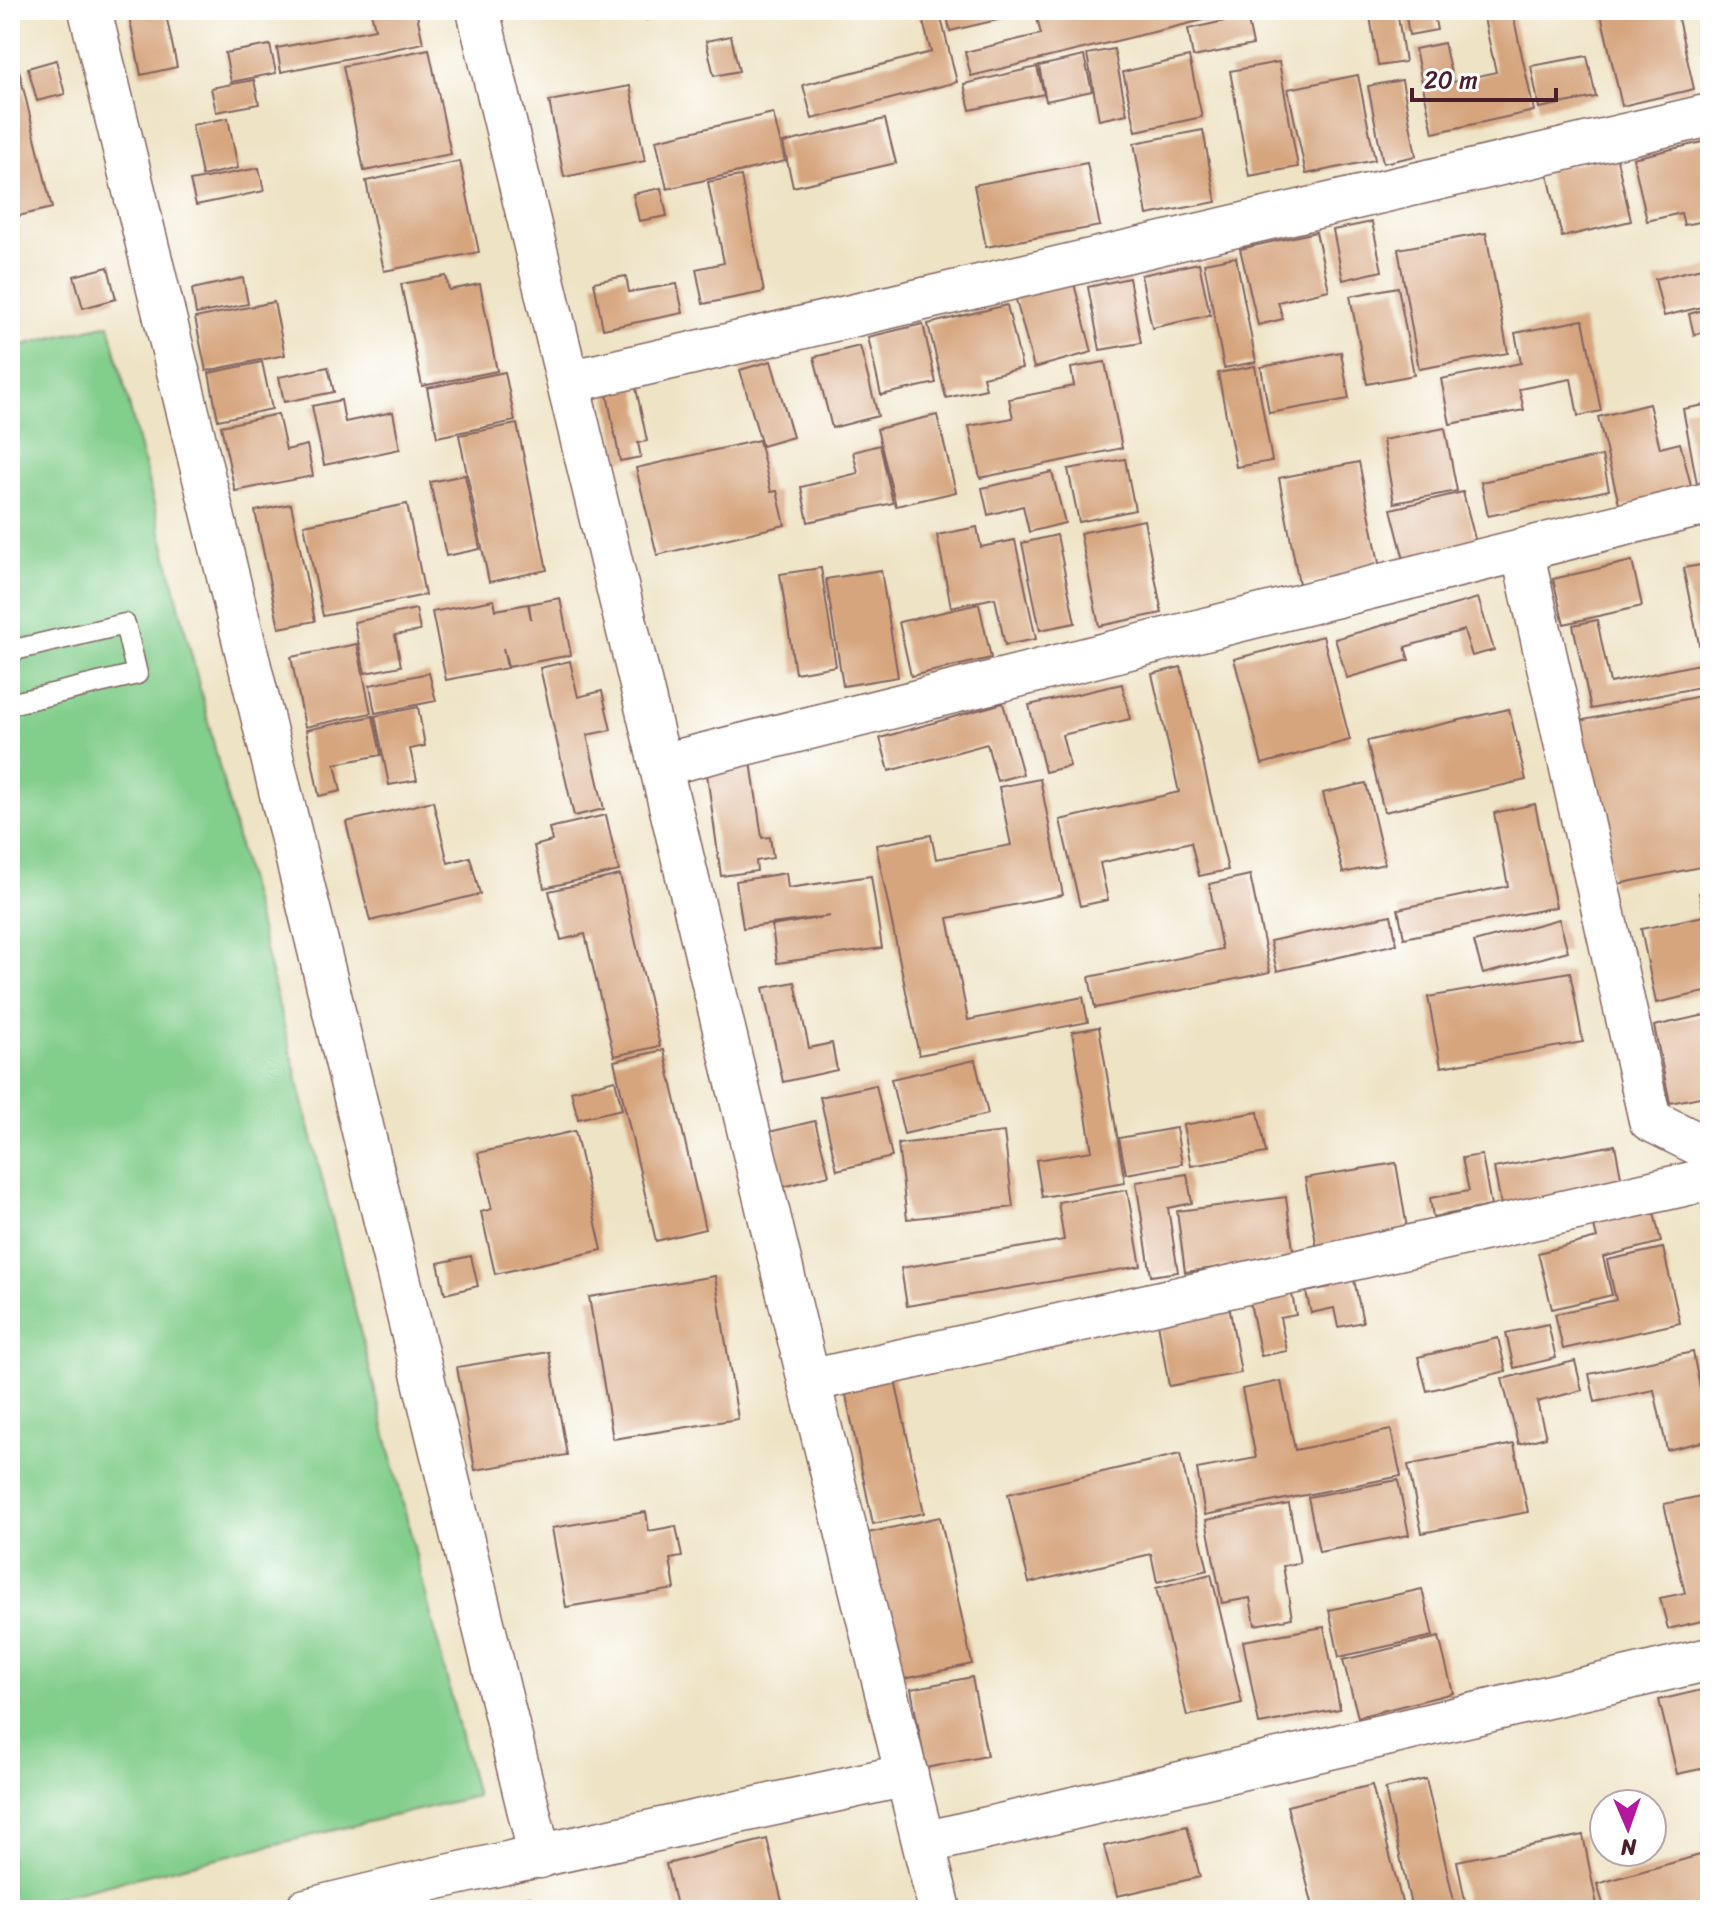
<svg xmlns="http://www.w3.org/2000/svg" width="1720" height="1920" font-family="Sriracha,sans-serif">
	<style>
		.green { fill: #82ce8b; stroke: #66765b; stroke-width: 2 }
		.building { fill: #d6a57e }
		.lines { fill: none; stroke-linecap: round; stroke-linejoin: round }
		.lane-casing { stroke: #836461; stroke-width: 23 }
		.street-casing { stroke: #836461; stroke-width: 45 }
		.lane { stroke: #fff; stroke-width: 20 }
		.street { stroke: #fff; stroke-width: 42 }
	</style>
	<rect width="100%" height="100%" fill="#fff"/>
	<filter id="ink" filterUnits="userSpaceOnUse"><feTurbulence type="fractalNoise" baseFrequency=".0125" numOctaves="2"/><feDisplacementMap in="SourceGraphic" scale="16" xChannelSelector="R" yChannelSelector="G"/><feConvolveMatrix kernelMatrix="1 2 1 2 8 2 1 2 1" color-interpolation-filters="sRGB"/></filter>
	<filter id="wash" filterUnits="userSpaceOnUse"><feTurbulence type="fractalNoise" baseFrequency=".006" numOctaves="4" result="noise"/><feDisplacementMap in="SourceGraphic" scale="32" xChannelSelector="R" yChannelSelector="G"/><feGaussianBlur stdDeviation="1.8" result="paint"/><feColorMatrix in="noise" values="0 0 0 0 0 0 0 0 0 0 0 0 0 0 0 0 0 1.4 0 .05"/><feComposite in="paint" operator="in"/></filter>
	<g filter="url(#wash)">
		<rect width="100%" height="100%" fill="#eee3c5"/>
		<polygon class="green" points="109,324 476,1796 10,1908 10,348"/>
		<g id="blocks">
			<g class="building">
				<polygon points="157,10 165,10 177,67 141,75 129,16"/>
				<polygon points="383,10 416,10 423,43 281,72 277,48 375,29 371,12"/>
				<polygon points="644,10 682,10 682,11 646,20"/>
				<polygon points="920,10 939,10 957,82 812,119 803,85 931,52"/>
				<polygon points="946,10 1023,10 1023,14 950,31"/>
				<polygon points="1035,10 1214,10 1216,17 971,76 965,52 1041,34"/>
				<polygon points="1369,10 1397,10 1405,62 1378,66"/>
				<polygon points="1405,10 1433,10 1437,30 1409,35"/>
				<polygon points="1482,10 1512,10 1534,111 1433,133 1415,49 1444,43 1453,82 1496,72"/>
				<polygon points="1600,10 1676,10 1694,89 1622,106"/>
				<polygon points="1247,16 1253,45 1193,57 1188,29"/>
				<polygon points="731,36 739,71 714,76 706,41"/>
				<polygon points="270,45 276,73 231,82 225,53"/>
				<polygon points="429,49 451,154 364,171 343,66"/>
				<polygon points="1114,49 1127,114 1099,120 1087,54"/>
				<polygon points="1084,56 1092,91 1046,101 1039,66"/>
				<polygon points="1587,56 1596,97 1539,108 1531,66"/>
				<polygon points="1189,57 1202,117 1136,131 1123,72"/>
				<polygon points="56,60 65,94 37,101 28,68"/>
				<polygon points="17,62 52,208 10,218 10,63"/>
				<polygon points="1279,62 1298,167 1249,176 1230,71"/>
				<polygon points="1037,67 1044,94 970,110 964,84"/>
				<polygon points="1358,75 1375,160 1306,174 1288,89"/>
				<polygon points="254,80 259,104 216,112 211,88"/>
				<polygon points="1402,80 1416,156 1383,163 1368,86"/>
				<polygon points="630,86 645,161 564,177 549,101"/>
				<polygon points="773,113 785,161 667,189 656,140"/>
				<polygon points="228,118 238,168 202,176 192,125"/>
				<polygon points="885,119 896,163 793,187 783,143"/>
				<polygon points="1203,130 1216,202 1147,215 1134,143"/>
				<polygon points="1707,141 1710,153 1710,220 1684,225 1681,213 1647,221 1633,158"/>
				<polygon points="1616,155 1631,221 1562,237 1547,170"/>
				<polygon points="460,161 479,252 384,271 366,181"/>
				<polygon points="1087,163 1100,226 986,247 974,185"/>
				<polygon points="259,168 264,191 196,205 190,181"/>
				<polygon points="741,176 764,292 703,304 696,269 724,263 708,182"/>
				<polygon points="661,188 667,216 639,221 633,194"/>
				<polygon points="1372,222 1382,271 1343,280 1333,230"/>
				<polygon points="1316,232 1329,290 1278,302 1283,319 1258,325 1240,249"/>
				<polygon points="1486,233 1508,353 1419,369 1398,249"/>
				<polygon points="1236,257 1256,362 1224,368 1204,263"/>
				<polygon points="1199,263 1210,315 1152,328 1141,275"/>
				<polygon points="1710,266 1710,305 1664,316 1655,279"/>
				<polygon points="108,267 116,299 83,308 74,276"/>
				<polygon points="446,276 449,290 480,284 497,371 422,386 401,284"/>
				<polygon points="626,276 629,292 677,284 683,313 603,329 594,282"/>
				<polygon points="243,278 248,304 196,314 192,289"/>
				<polygon points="1129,278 1141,343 1100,350 1088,287"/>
				<polygon points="1073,280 1092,352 1034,368 1015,296"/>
				<polygon points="1398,287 1414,375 1367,384 1350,296"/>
				<polygon points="274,302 285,355 206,371 195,318"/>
				<polygon points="1007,305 1022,368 983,377 986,389 946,398 928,324"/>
				<polygon points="1710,308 1710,330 1694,335 1689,314"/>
				<polygon points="1583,320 1601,411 1578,416 1571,379 1519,389 1524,410 1450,424 1441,379 1521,363 1515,333"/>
				<polygon points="923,324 936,383 881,395 868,337"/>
				<polygon points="860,346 878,416 832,428 814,357"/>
				<polygon points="1341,352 1349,399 1269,413 1261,367"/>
				<polygon points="771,361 793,437 762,446 740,370"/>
				<polygon points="262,362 272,409 218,420 209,373"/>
				<polygon points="1105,362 1122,448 980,478 969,426 1013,418 1009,399 1074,386 1071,368"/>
				<polygon points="1255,366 1272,461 1236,467 1218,373"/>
				<polygon points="328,367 334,392 284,402 279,377"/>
				<polygon points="505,372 515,421 437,437 427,388"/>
				<polygon points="636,388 647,441 638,443 641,457 620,461 607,394"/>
				<polygon points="341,400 345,422 393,412 400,449 324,465 312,406"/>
				<polygon points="1649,404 1660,448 1680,443 1692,489 1620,508 1598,417"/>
				<polygon points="1710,404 1710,482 1697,484 1683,409"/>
				<polygon points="278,414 286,450 307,445 313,476 235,491 221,426"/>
				<polygon points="937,415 956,492 896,506 877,429"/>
				<polygon points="517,424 547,570 489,582 459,435"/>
				<polygon points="1445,428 1457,491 1394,503 1383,440"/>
				<polygon points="759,440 771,492 777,491 785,525 657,555 636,468"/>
				<polygon points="880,445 893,503 808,522 801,487 858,473 853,452"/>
				<polygon points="1602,456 1609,490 1488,516 1481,482"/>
				<polygon points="1125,459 1135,510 1079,522 1068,469"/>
				<polygon points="1359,462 1380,568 1299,584 1279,478"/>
				<polygon points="1052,472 1065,523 1029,532 1023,506 988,515 982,488"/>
				<polygon points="465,475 480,549 446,556 430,482"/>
				<polygon points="1463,492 1476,543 1404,560 1391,509"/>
				<polygon points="291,504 315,621 279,628 255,511"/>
				<polygon points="407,504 425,595 323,616 304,525"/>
				<polygon points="1144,520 1162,613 1099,626 1080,533"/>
				<polygon points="977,527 981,547 1015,540 1036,639 1005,645 995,598 951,607 937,535"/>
				<polygon points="1057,535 1075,623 1040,630 1022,543"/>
				<polygon points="1632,561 1642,606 1564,624 1553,579"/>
				<polygon points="1701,565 1710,608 1710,685 1591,709 1573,625 1597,620 1610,683 1703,663 1683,568"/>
				<polygon points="821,568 836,666 795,673 780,574"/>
				<polygon points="881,570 898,677 843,686 826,579"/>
				<polygon points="560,598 571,655 508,667 503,648 507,668 446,680 432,612 494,600 496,610 528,604 531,619 529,604"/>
				<polygon points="1478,598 1494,650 1472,656 1464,630 1405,647 1409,660 1347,678 1335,639"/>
				<polygon points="979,604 991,658 911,676 899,622"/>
				<polygon points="416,609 420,631 395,635 401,666 365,673 354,622"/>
				<polygon points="1323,636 1350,740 1262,764 1234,659"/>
				<polygon points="357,644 371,713 305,727 291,657"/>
				<polygon points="570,661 578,697 602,691 611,730 587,735 604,809 574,816 540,668"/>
				<polygon points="1181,667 1228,870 1199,876 1191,842 1100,863 1108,900 1080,906 1060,820 1179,792 1152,674"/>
				<polygon points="429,673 436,701 375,713 370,685"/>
				<polygon points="1122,684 1130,719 1062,735 1070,766 1045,772 1029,705"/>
				<polygon points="1710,694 1710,865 1613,885 1579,721"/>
				<polygon points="1003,703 1023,774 997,781 987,744 889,771 880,738"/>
				<polygon points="418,707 425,746 410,749 417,780 389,785 375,716"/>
				<polygon points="1509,709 1526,780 1384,812 1367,741"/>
				<polygon points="373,716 381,755 335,764 341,791 319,796 306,730"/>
				<polygon points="751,761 762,838 770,837 773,858 756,861 757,871 721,876 706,767"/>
				<polygon points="1040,779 1063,895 948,918 968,1020 1083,997 1088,1022 919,1055 876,845 931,835 936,859 1011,845 999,787"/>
				<polygon points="1366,783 1385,864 1343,873 1323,793"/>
				<polygon points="433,801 448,863 470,857 480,894 370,921 346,822"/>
				<polygon points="1535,804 1556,907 1404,938 1398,909 1508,886 1494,813"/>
				<polygon points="606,815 619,871 544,888 534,846 552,841 549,828"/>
				<polygon points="786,873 788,888 871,876 882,948 777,963 772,926 830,916 743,928 736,881"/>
				<polygon points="620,875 660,1046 614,1056 585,934 561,940 549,891"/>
				<polygon points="1250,875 1270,972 1095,1008 1089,977 1222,949 1209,884"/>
				<polygon points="1710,891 1710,991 1656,1003 1641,929 1704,916 1699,893"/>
				<polygon points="1391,915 1397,944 1277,971 1270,941"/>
				<polygon points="1559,919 1568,951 1483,974 1474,942"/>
				<polygon points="1570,972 1583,1042 1441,1067 1428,997"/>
				<polygon points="795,982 809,1048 832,1043 837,1070 783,1082 763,988"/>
				<polygon points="1710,1014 1710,1095 1670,1103 1654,1026"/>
				<polygon points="1099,1027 1125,1183 1042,1197 1036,1160 1092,1151 1072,1032"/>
				<polygon points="664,1050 705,1229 656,1241 614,1061"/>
				<polygon points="975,1060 988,1114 904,1134 891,1079"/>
				<polygon points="615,1080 622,1109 578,1119 571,1091"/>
				<polygon points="876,1085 892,1157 837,1170 820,1097"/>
				<polygon points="1258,1112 1266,1153 1191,1166 1183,1125"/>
				<polygon points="815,1121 829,1175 783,1187 769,1132"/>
				<polygon points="1176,1128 1182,1164 1126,1174 1119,1138"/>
				<polygon points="575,1131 602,1250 495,1274 481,1212 492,1209 478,1153"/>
				<polygon points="1004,1132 1013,1207 907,1219 898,1144"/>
				<polygon points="1615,1145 1623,1187 1502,1209 1494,1168"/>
				<polygon points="1482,1155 1491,1206 1433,1217 1430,1198 1469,1191 1462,1158"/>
				<polygon points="1396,1163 1408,1234 1317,1249 1305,1178"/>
				<polygon points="1187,1174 1192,1203 1168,1208 1178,1272 1151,1276 1136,1182"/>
				<polygon points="1127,1190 1141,1266 907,1306 901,1268 1064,1240 1058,1202"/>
				<polygon points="1286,1197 1294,1257 1185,1272 1177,1211"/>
				<polygon points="1652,1204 1661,1242 1603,1257 1612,1295 1552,1309 1538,1253 1597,1238 1592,1219"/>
				<polygon points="1663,1248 1680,1323 1563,1349 1555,1314 1616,1300 1607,1260"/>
				<polygon points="471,1256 478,1286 445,1294 438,1263"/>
				<polygon points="1351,1266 1363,1322 1338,1327 1334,1308 1311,1313 1306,1292 1330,1287 1326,1272"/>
				<polygon points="715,1276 738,1419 613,1439 589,1297"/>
				<polygon points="1289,1279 1296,1315 1280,1318 1287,1351 1261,1356 1247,1288"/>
				<polygon points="1228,1299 1241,1373 1169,1386 1156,1312"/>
				<polygon points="1548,1324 1556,1358 1514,1368 1506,1333"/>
				<polygon points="1498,1338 1506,1371 1427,1391 1418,1357"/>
				<polygon points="549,1352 567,1455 475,1470 457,1367"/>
				<polygon points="1693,1352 1710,1440 1667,1450 1654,1390 1595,1402 1589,1374"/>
				<polygon points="1575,1361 1582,1390 1537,1402 1546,1437 1519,1444 1502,1379"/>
				<polygon points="893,1371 924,1513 873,1524 843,1381"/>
				<polygon points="1281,1381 1295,1450 1391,1430 1401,1476 1205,1515 1197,1469 1256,1458 1242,1389"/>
				<polygon points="1514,1444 1528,1512 1422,1533 1408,1465"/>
				<polygon points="1180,1454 1208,1570 1157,1582 1151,1554 1029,1583 1008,1494"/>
				<polygon points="1398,1480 1409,1535 1319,1552 1308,1497"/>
				<polygon points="1710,1494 1710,1619 1668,1629 1660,1598 1685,1593 1664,1504"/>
				<polygon points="1289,1504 1300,1563 1283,1566 1292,1618 1255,1625 1250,1598 1222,1603 1206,1520"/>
				<polygon points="646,1512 649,1531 676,1526 682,1557 670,1559 675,1589 566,1607 552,1528"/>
				<polygon points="940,1517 972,1664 900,1680 868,1533"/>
				<polygon points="1211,1574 1242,1703 1187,1716 1156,1588"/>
				<polygon points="1422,1589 1433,1636 1339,1657 1329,1610"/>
				<polygon points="1324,1627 1340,1709 1259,1724 1243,1641"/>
				<polygon points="1439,1637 1453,1693 1358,1717 1343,1660"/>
				<polygon points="972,1677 987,1756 926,1768 911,1689"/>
				<polygon points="1710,1688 1710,1767 1677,1774 1659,1700"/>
				<polygon points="1426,1779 1456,1910 1412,1910 1385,1789"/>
				<polygon points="1372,1785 1404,1910 1314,1910 1287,1806"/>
				<polygon points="1187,1826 1200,1877 1117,1896 1104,1846"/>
				<polygon points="1583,1835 1598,1910 1467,1910 1457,1861"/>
				<polygon points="767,1839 784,1910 677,1910 666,1864"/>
				<polygon points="1700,1855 1710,1890 1710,1910 1605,1910 1597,1884"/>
				<polygon points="530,1897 533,1910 482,1910 481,1906"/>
			</g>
		</g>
	</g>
	<g filter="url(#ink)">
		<use href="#blocks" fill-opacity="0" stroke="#836461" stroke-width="2"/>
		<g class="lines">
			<g class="lane-casing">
				<polyline id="lane" points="10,651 125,624 137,674 10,704"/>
			</g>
			<g class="street-casing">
				<g id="street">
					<polyline points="90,10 540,1857"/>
					<polyline points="478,10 809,1381 940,1910"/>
					<polyline points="569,382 1710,115"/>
					<polyline points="1522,550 1650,1120 1708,1149 1710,1155"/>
					<polyline points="661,765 1710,503"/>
					<polyline points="809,1381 1710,1179"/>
					<polyline points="924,1843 1710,1659"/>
					<polyline points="306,1910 438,1878 907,1775"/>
				</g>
			</g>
			<use href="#lane" class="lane"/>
			<use href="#street" class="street"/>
		</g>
	</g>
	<rect width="1720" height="1920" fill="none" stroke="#fff" stroke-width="40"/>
	<g transform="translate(1628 1828) rotate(178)"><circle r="38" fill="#ffffff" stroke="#b7a5aa" stroke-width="2"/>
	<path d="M0-6L14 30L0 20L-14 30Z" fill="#b5179e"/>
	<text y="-12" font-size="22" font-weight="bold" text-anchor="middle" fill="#4a1f2b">N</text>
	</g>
	<path d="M1412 88v12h144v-12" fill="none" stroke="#4a1f2b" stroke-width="4"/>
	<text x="1424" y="88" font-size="24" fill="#4a1f2b" stroke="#ffffff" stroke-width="6" paint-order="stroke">20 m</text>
</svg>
